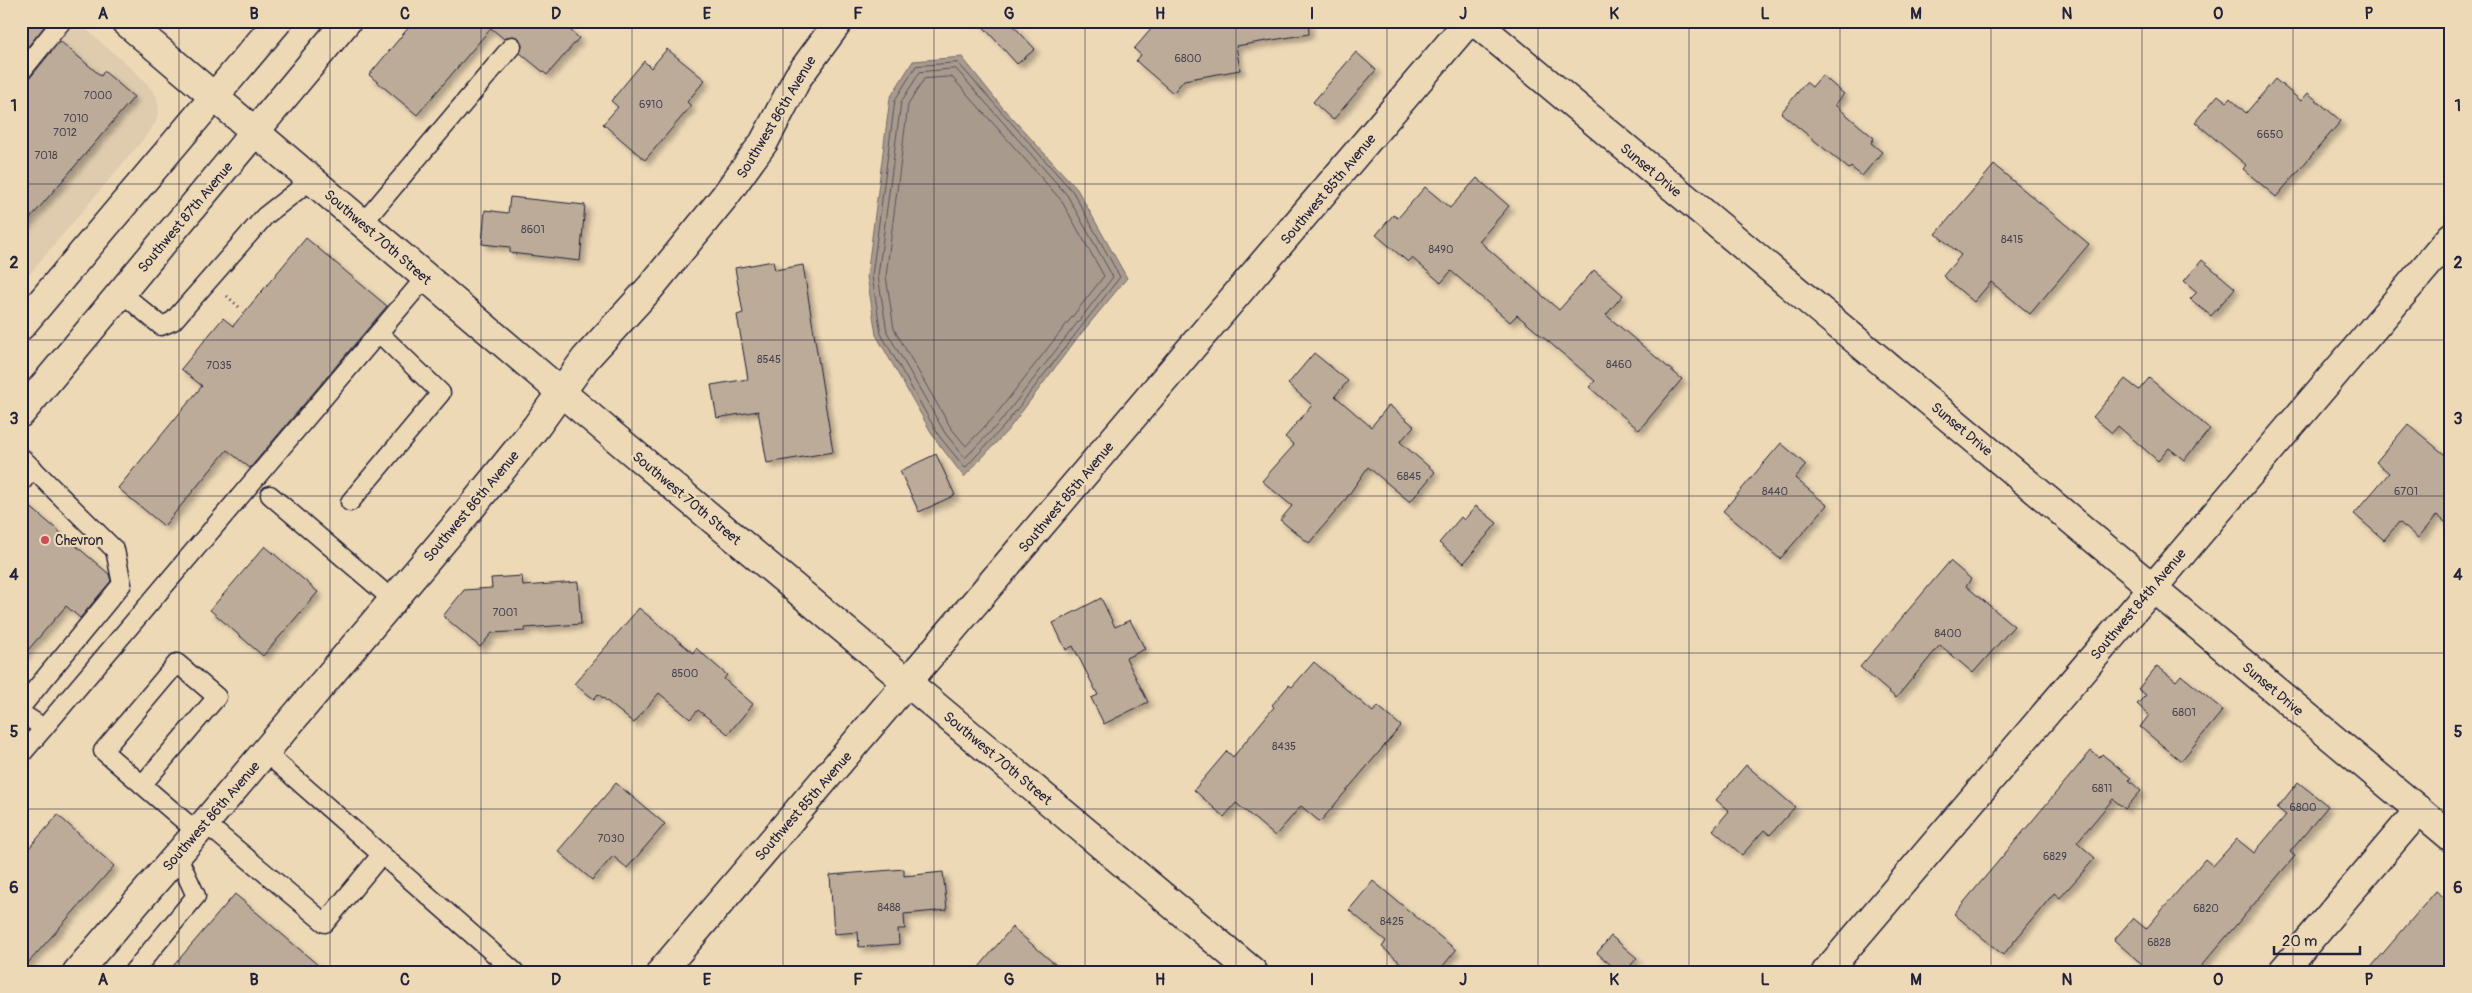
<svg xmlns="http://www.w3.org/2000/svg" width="2472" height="993" font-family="Pangolin,sans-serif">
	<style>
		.built { fill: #dfcbae }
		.water { fill: #a89a8d; stroke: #726a6c }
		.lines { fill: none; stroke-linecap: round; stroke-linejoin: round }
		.shore { stroke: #58525c; stroke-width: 1 }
		.building { fill: #bbab98; stroke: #22223b; filter: url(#shadow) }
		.lane-casing { stroke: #22223b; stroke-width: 21 }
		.street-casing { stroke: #22223b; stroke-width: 31 }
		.secondary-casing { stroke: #22223b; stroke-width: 31 }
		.path { stroke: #22223b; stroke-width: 3; stroke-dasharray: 1 4; stroke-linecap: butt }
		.lane { stroke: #eed9b7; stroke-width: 18 }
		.street { stroke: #eed9b7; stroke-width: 28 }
		.secondary { stroke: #eed9b7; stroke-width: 28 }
		.grid { fill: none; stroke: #22223b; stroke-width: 1; stroke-opacity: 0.55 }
		.poi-dot { fill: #d1495b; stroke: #eed9b7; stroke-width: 2 }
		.labels { text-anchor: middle; stroke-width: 4.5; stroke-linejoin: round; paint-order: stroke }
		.number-label { font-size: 11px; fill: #484452 }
		.street-label { font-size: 14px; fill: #22223b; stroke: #eed9b7 }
		.poi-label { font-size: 14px; fill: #22223b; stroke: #eed9b7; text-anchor: start }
		.neatline { fill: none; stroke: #22223b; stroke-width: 2 }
		.grid-label { font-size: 16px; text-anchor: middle; font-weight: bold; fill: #22223b }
	</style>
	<defs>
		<filter id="shadow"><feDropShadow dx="4.5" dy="4.5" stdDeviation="2.5" flood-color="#0004"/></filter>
	</defs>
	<rect width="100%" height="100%" fill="#eed9b7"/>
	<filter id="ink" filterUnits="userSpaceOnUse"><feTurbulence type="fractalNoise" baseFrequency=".02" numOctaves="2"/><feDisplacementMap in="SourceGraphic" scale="10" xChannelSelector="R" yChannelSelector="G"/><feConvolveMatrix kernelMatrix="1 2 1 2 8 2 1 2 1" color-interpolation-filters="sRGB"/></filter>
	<g filter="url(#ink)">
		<polygon class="built" points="21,21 77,21 141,77 156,95 159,107 156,122 146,136 21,284"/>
		<polygon class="water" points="962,57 1002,107 1077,189 1127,278 1075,341 1008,430 964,477 935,439 876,335 867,276 890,98 913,61"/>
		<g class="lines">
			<g class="shore">
				<polygon points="958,63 1073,192 1120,277 1004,426 965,468 939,436 881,334 872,276 895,100 916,66"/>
				<polygon points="956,69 1067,195 1113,277 1000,422 965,458 945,433 887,332 878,276 901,102 920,72"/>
				<polygon points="952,77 1061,200 1104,276 994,417 966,446 951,428 894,329 886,276 908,105 924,79"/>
			</g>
		</g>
		<g class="building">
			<polygon points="21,21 37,21 44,27 21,55"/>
			<polygon points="414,21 560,21 579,38 547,75 520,53 522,47 519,38 513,36 504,39 491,28 417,115 369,75"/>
			<polygon points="978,21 1009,21 1035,49 1017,64"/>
			<polygon points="1158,21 1308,21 1309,34 1236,46 1240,70 1184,80 1173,93 1136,61 1141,55 1134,49"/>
			<polygon points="60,41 101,76 104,71 134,97 21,229 21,82 29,79"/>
			<polygon points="667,49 705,80 687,102 691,106 645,160 603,124 618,107 611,101 644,61 651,68"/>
			<polygon points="1356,52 1376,70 1333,120 1313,102"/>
			<polygon points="1822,75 1844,94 1835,105 1874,138 1871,143 1882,152 1862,176 1851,167 1849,169 1781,113 1806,82 1812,87"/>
			<polygon points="2275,79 2301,101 2308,93 2341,121 2276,197 2243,169 2246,165 2195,122 2218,95 2227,102 2230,98 2246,113"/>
			<polygon points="1994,165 2089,244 2030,314 1991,282 1974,302 1943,276 1961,255 1936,234"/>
			<polygon points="1477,178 1509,206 1479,241 1559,310 1594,270 1623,295 1606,315 1682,379 1639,430 1589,387 1595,381 1517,315 1510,322 1451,271 1441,283 1412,258 1408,262 1376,235 1393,215 1398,218 1425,187 1450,208"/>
			<polygon points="510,197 585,205 580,261 510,253 510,247 482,244 485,210 508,213"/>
			<polygon points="306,238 387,306 250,468 227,450 164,526 118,488 202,386 181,369 223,318 233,326"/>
			<polygon points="2202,260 2235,288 2211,316 2190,299 2197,292 2184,281"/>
			<polygon points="773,261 775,270 803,265 833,452 767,463 758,411 717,418 711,385 748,379 737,315 743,313 735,268"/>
			<polygon points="1314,353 1348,381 1335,396 1371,427 1389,405 1414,426 1400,442 1435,472 1410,502 1368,467 1343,503 1309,543 1280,520 1292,506 1262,481 1294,445 1285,437 1312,405 1288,384"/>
			<polygon points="2149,378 2210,429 2184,460 2169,448 2158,461 2118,426 2112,433 2093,417 2125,379 2139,390"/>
			<polygon points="2408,424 2451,460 2451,527 2437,515 2418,538 2399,522 2384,540 2354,514 2389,473 2376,462"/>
			<polygon points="1781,443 1806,465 1795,478 1827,505 1780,559 1723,511"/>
			<polygon points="936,454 955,495 919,512 900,471"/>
			<polygon points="21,499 109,574 111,581 80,618 66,606 21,658"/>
			<polygon points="1476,506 1497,523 1464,563 1439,543 1461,517 1464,520"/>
			<polygon points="265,546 318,592 263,656 210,610"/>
			<polygon points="1950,561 1971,579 1966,586 2014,626 1973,673 1940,645 1896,698 1860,667"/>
			<polygon points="522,576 523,586 578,582 581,624 525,628 525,631 492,633 480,647 443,616 464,590 492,588 491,578"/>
			<polygon points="1101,598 1115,627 1130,620 1145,649 1126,658 1148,702 1104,724 1091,698 1098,695 1073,646 1066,650 1053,623"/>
			<polygon points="639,608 693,653 696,648 727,675 724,679 753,704 728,734 698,710 690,719 659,693 634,723 598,694 594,699 574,684"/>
			<polygon points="1314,662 1373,712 1378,706 1401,726 1320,822 1301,806 1275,836 1236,803 1224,817 1194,790 1227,751 1233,757 1274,707 1272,705 1289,685 1292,687"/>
			<polygon points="2157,666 2176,681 2181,675 2223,710 2181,761 2140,727 2149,715 2137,704 2146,695 2138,689"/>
			<polygon points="2091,751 2099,757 2102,754 2131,778 2129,780 2141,791 2125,809 2113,799 2077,842 2095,858 2060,898 2054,893 2003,955 1954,914"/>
			<polygon points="1746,765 1795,807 1770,835 1764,830 1742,855 1713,830 1729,811 1716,800"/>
			<polygon points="2298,782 2328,806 2290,852 2295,856 2196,972 2151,972 2114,940 2133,918 2146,929 2205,859 2213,866 2237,839 2254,853 2286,815 2277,808"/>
			<polygon points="616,783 665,824 627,868 613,856 592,880 558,851"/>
			<polygon points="58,815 114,866 21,971 21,857"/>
			<polygon points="904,869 904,876 943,872 947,910 904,914 905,929 898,929 899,944 859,947 858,932 834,934 830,875"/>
			<polygon points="1373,881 1456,950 1438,972 1411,972 1382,947 1386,941 1349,910"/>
			<polygon points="2436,891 2451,903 2451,959 2440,972 2367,972"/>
			<polygon points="235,894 326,972 168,972"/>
			<polygon points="1012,927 1064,972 975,972"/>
			<polygon points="1611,936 1637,958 1625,972 1619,972 1597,953"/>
		</g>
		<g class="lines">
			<g class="lane-casing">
				<g id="lane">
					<polyline points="21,72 62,21"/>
					<polyline points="363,223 512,46"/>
					<polyline points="122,293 161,326 173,321 265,216 311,180"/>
					<polyline points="21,457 115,550 122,584 21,707"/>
					<polyline points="21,483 33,468"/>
					<polyline points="270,495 393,600"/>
					<polyline points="350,502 441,393 379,333"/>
					<polyline points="21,713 44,728"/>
					<polyline points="265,752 515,972"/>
					<polyline points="21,755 425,278"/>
					<path d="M 142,785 L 217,697 L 177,663 L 103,751 C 134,778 166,805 197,832"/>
					<polyline points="205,823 325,923 381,855"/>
					<polyline points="133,972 196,896 177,855"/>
				</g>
			</g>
			<g class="street-casing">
				<g id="street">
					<polyline points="125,21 562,393 1253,972"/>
					<polyline points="1474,21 2451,837"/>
					<polyline points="77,972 205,823 465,515 536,427 585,359 650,288 725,196 764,142 798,77 839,21"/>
					<polyline points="661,972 1469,21"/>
					<polyline points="1826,972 2451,237"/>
					<polyline points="2282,972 2419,810"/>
				</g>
			</g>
			<g class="secondary-casing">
				<g id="secondary">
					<polyline points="21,326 278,21"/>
					<polyline points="21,413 347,21"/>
				</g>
			</g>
			<polyline class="path" points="227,296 239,307"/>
			<use href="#lane" class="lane"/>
			<use href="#street" class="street"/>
			<use href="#secondary" class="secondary"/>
		</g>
	</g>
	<path class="grid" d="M 179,21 L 179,972M 330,21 L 330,972M 481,21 L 481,972M 632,21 L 632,972M 783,21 L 783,972M 934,21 L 934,972M 1085,21 L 1085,972M 1236,21 L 1236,972M 1387,21 L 1387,972M 1538,21 L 1538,972M 1689,21 L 1689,972M 1840,21 L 1840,972M 1991,21 L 1991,972M 2142,21 L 2142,972M 2293,21 L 2293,972M 21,184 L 2451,184M 21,340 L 2451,340M 21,496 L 2451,496M 21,653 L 2451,653M 21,809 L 2451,809"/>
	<circle class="poi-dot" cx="45" cy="540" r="5"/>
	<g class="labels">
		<g class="number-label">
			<text x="1188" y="62">6800</text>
			<text x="98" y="99">7000</text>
			<text x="651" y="108">6910</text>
			<text x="76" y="122">7010</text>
			<text x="65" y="136">7012</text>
			<text x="2270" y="138">6650</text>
			<text x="46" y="159">7018</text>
			<text x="533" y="233">8601</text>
			<text x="2012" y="243">8415</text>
			<text x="1441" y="253">8490</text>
			<text x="769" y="363">8545</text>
			<text x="1619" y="368">8460</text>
			<text x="219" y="369">7035</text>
			<text x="1409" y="480">6845</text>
			<text x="1775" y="495">8440</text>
			<text x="2406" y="495">6701</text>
			<text x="505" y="616">7001</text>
			<text x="1948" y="637">8400</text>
			<text x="685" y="677">8500</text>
			<text x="2184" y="716">6801</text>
			<text x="1284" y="750">8435</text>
			<text x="2102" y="792">6811</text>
			<text x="2303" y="811">6800</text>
			<text x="611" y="842">7030</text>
			<text x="2055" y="860">6829</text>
			<text x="889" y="911">8488</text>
			<text x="2206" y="912">6820</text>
			<text x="1392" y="925">8425</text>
			<text x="2159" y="946">6828</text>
		</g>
		<g class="street-label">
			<text transform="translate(776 117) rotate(-59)" y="5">Southwest 86th Avenue</text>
			<text transform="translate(1651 170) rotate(40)" y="5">Sunset Drive</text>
			<text transform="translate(1328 189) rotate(-50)" y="5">Southwest 85th Avenue</text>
			<text transform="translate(185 217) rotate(-50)" y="5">Southwest 87th Avenue</text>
			<text transform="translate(378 237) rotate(41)" y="5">Southwest 70th Street</text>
			<text transform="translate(1962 429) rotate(40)" y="5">Sunset Drive</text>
			<text transform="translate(1066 497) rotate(-50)" y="5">Southwest 85th Avenue</text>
			<text transform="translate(687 498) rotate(40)" y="5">Southwest 70th Street</text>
			<text transform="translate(471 506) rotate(-50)" y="5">Southwest 86th Avenue</text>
			<text transform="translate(2138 604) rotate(-50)" y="5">Southwest 84th Avenue</text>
			<text transform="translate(2273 689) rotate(40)" y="5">Sunset Drive</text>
			<text transform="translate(998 758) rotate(40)" y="5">Southwest 70th Street</text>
			<text transform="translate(803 806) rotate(-49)" y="5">Southwest 85th Avenue</text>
			<text transform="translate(211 816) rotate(-49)" y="5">Southwest 86th Avenue</text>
		</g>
		<g class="poi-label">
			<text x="55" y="545">Chevron</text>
		</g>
	</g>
	<rect width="2472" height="993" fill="none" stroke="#eed9b7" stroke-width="55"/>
	<path d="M2274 946v8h86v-8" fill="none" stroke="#22223b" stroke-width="2.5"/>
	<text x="2282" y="946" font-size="15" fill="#22223b" stroke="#eed9b7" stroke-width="4" paint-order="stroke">20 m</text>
	<rect x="28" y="28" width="2416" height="938" class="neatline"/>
	<g class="grid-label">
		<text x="103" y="19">A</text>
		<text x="254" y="19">B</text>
		<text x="405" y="19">C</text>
		<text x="556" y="19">D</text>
		<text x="707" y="19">E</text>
		<text x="858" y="19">F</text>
		<text x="1009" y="19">G</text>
		<text x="1160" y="19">H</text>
		<text x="1312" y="19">I</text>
		<text x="1463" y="19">J</text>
		<text x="1614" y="19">K</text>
		<text x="1765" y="19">L</text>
		<text x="1916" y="19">M</text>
		<text x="2067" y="19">N</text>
		<text x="2218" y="19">O</text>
		<text x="2369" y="19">P</text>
		<text x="14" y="111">1</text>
		<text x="2458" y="111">1</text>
		<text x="14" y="268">2</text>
		<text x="2458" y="268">2</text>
		<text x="14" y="424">3</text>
		<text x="2458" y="424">3</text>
		<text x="14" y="580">4</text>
		<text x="2458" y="580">4</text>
		<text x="14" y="737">5</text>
		<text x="2458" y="737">5</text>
		<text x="14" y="893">6</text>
		<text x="2458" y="893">6</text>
		<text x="103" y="985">A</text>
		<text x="254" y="985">B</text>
		<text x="405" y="985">C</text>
		<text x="556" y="985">D</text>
		<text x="707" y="985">E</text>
		<text x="858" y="985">F</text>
		<text x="1009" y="985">G</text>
		<text x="1160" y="985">H</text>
		<text x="1312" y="985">I</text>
		<text x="1463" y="985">J</text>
		<text x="1614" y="985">K</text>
		<text x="1765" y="985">L</text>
		<text x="1916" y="985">M</text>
		<text x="2067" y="985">N</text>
		<text x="2218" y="985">O</text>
		<text x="2369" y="985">P</text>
	</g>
</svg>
